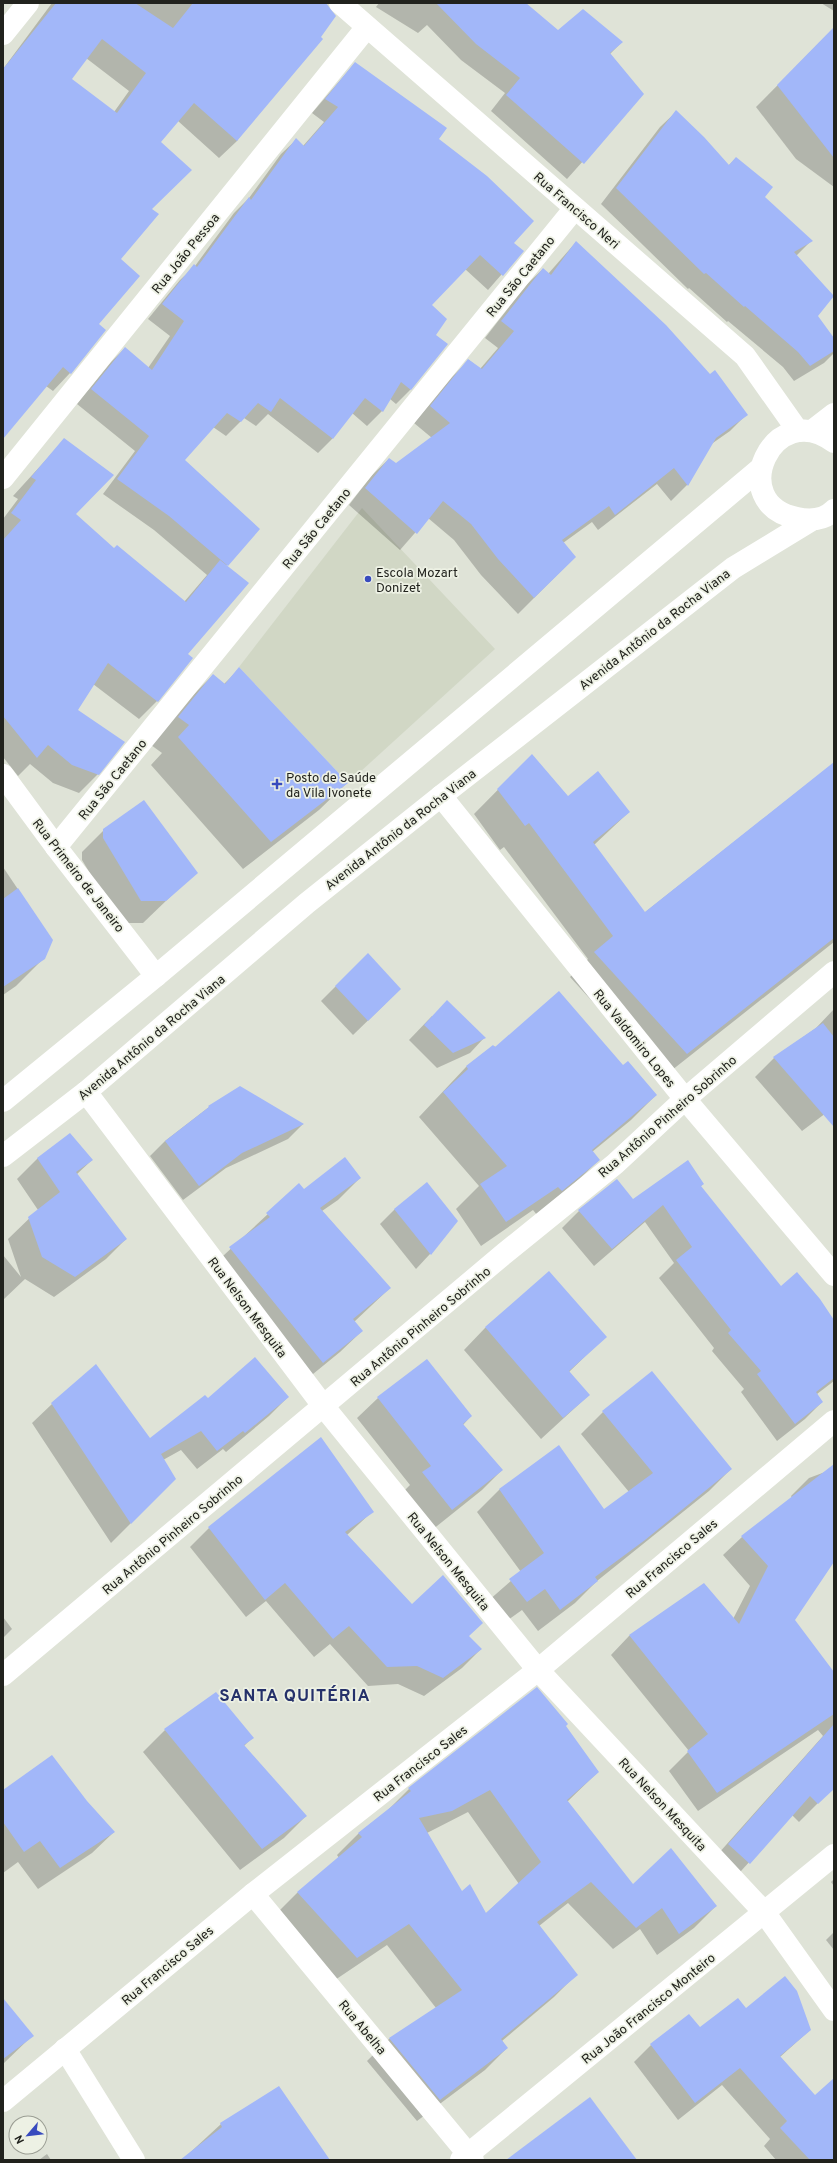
<svg xmlns="http://www.w3.org/2000/svg" width="837" height="2163" font-family="Overpass,sans-serif">
	<style>
		.built { fill: #d1d7c5 }
		.shadow { fill: #0003; fill-rule: evenodd }
		.building { fill: #a2b7f9; fill-rule: evenodd }
		.lines { fill: none; stroke-linecap: round; stroke-linejoin: round }
		.minor { stroke: #fff; stroke-width: 22 }
		.major { stroke: #fff; stroke-width: 22 }
		.poi-dot { fill: #384bbe; stroke: #edf1e4; stroke-width: 1.5 }
		.labels { text-anchor: middle; stroke-width: 3.5; stroke-linejoin: round; paint-order: stroke }
		.street-label { font-size: 13px; fill: #21221d; stroke: #edf1e4 }
		.poi-label { font-size: 13px; fill: #21221d; stroke: #edf1e4; text-anchor: start }
		.district-label { font-size: 17px; font-weight: bold; letter-spacing: 1px; fill: #25316a; stroke: #edf1e4 }
	</style>
	<rect width="100%" height="100%" fill="#dfe3d7"/>
	<polygon class="built" points="362,508 495,649 348,783 239,667"/>
	<g class="shadow">
		<path d="M 52,3 L 324,3 L 237,141 L 219,158 L 178,121 L 159,142 L 151,209 L 120,259 L 98,324 L 70,373 L 53,391 L 46,386 L 3,437 L 3,69 ZM 86,58 L 129,91 L 114,112 L 70,79 Z"/>
		<polygon points="379,3 524,3 558,31 622,42 610,54 643,94 567,179 491,111 505,93 461,60 427,25 418,33 376,7"/>
		<polygon points="821,3 834,3 834,11"/>
		<polygon points="834,28 834,187 796,159 756,107"/>
		<polygon points="355,63 438,139 513,243 522,251 488,290 465,269 431,305 434,335 447,344 410,390 396,404 390,399 382,411 367,426 352,413 332,439 318,453 268,414 256,426 244,418 226,436 213,427 184,460 259,529 226,566 187,654 157,701 139,719 93,684 76,711 98,774 79,793 53,783 30,764 18,776 3,757 3,519 18,499 13,496 65,439 75,514 113,549 184,602 207,575 154,530 103,494 135,451 77,404 111,362 125,348 148,368 170,336 148,319 180,280 195,266 234,213 249,198 281,154 296,140 303,146 324,122 312,113"/>
		<polygon points="676,112 728,166 736,158 764,198 811,241 796,256 816,316 834,339 834,353 824,363 794,381 783,367 728,321 727,322 689,288 688,289 601,204 660,127"/>
		<polygon points="576,242 746,415 730,431 710,445 687,485 671,501 657,484 598,530 592,522 563,543 575,557 518,614 481,575 454,540 428,518 400,550 349,505 372,475 389,459 396,464 432,438 414,423 452,377 469,360 480,369 498,348 485,338 526,285 543,269 548,274"/>
		<polygon points="239,669 347,783 319,810 243,869 151,765 162,753 151,745 185,703 213,675 224,684"/>
		<polygon points="532,755 568,797 629,812 594,845 644,913 834,763 834,942 662,1078 570,977 588,959 504,847 500,850 474,814"/>
		<polygon points="104,830 196,872 143,923 120,923 82,860 82,852"/>
		<polygon points="3,867 52,940 44,958 16,986 3,995"/>
		<polygon points="336,986 385,1004 353,1035 321,1001"/>
		<polygon points="834,1009 834,1107 802,1131 755,1077 774,1058 816,1028"/>
		<polygon points="432,1016 484,1038 470,1053 437,1068 409,1040"/>
		<polygon points="493,1046 656,1095 631,1120 592,1152 599,1160 574,1184 537,1215 533,1210 481,1246 456,1209 479,1186 419,1117 466,1067"/>
		<polygon points="209,1107 303,1124 288,1139 226,1168 183,1200 150,1156 165,1141"/>
		<polygon points="38,1158 92,1160 76,1175 126,1239 106,1259 54,1297 25,1279 3,1300 3,1255 21,1277 8,1239 38,1210 17,1179"/>
		<polygon points="360,1178 338,1200 322,1211 390,1288 354,1322 362,1331 340,1352 302,1383 209,1269 299,1185 304,1190"/>
		<polygon points="703,1184 700,1187 781,1288 834,1322 834,1381 817,1394 822,1402 805,1419 777,1441 741,1392 744,1389 712,1351 714,1348 659,1278 674,1263 645,1222 594,1266 562,1228 579,1211"/>
		<polygon points="395,1209 456,1221 430,1254 416,1269 380,1224"/>
		<polygon points="549,1273 605,1337 569,1372 589,1395 541,1439 464,1350 485,1328"/>
		<polygon points="288,1397 269,1416 226,1452 223,1449 197,1469 181,1450 163,1460 175,1479 111,1543 32,1423 52,1404 150,1440 208,1400"/>
		<polygon points="378,1398 471,1416 463,1425 502,1470 482,1490 432,1530 402,1493 410,1485 357,1418"/>
		<polygon points="603,1412 731,1469 709,1491 597,1581 575,1603 538,1631 522,1610 504,1623 488,1601 521,1572 477,1512 499,1490 558,1447 604,1510 629,1492 581,1434"/>
		<polygon points="833,1469 834,1560 794,1620 834,1673 834,1787 799,1822 792,1815 731,1882 710,1863 823,1736 818,1730 698,1811 669,1771 689,1751 611,1655 629,1636 704,1584 733,1619 750,1586 723,1555 742,1537 792,1498 791,1496 809,1478"/>
		<polygon points="373,1511 347,1535 412,1605 468,1637 481,1649 462,1668 424,1696 398,1684 368,1686 330,1644 314,1657 266,1601 246,1617 190,1547 209,1528"/>
		<polygon points="3,1617 12,1629 3,1638"/>
		<path d="M 565,1726 L 598,1772 L 567,1802 L 633,1886 L 716,1906 L 694,1928 L 657,1955 L 640,1929 L 613,1949 L 568,1903 L 539,1926 L 576,1975 L 554,1997 L 502,2041 L 507,2048 L 485,2070 L 417,2121 L 367,2061 L 389,2039 L 436,2008 L 387,1945 L 335,1980 L 275,1915 L 297,1893 L 339,1858 L 337,1855 L 359,1833 L 387,1811 L 409,1789 ZM 468,1812 L 519,1884 L 485,1914 L 462,1893 L 427,1833 Z"/>
		<polygon points="165,1730 252,1738 244,1746 306,1816 284,1838 240,1870 143,1752"/>
		<polygon points="3,1792 86,1802 114,1832 92,1853 38,1889 18,1862 3,1873"/>
		<polygon points="834,1879 834,1886 831,1882"/>
		<polygon points="834,1932 834,1950 826,1940"/>
		<polygon points="3,2000 32,2036 3,2064"/>
		<polygon points="745,2009 810,2030 780,2057 815,2097 834,2079 834,2160 776,2160 764,2146 770,2139 722,2085 678,2120 634,2062 651,2045 699,2029"/>
		<polygon points="221,2124 329,2160 182,2160"/>
		<polygon points="47,2154 51,2160 39,2160"/>
	</g>
	<g class="building">
		<path d="M 56,3 L 135,3 L 173,28 L 193,3 L 326,3 L 336,16 L 321,37 L 323,39 L 237,141 L 194,103 L 161,142 L 192,170 L 152,209 L 159,214 L 121,259 L 140,276 L 99,324 L 106,330 L 71,374 L 63,367 L 3,439 L 3,69 ZM 102,39 L 146,73 L 117,113 L 72,79 Z"/>
		<polygon points="436,3 526,3 558,30 583,9 623,42 610,53 644,94 584,164 506,95 520,78 476,44"/>
		<polygon points="834,27 834,158 777,85"/>
		<polygon points="355,62 447,128 439,139 487,176 534,221 514,243 524,251 503,276 480,255 432,305 447,319 436,335 448,344 411,390 401,382 383,412 365,398 333,439 280,398 271,412 258,403 241,422 227,413 185,460 260,529 228,566 169,516 117,479 149,436 91,389 125,347 152,370 184,321 162,304 194,264 197,267 249,197 251,200 296,138 304,146 338,107 325,99"/>
		<polygon points="676,110 704,137 729,165 736,157 773,187 765,197 813,241 794,252 834,296 818,316 834,338 834,351 810,366 798,352 745,306 744,307 706,273 704,274 616,188"/>
		<polygon points="576,241 666,325 710,374 715,370 748,415 716,438 688,486 674,468 615,515 609,506 562,540 576,557 534,598 498,559 471,524 443,501 417,534 365,488 389,458 396,463 450,423 430,406 468,359 482,369 514,331 501,321 543,268 551,275"/>
		<polygon points="64,438 114,475 76,514 114,548 117,545 186,602 220,560 249,583 188,654 193,658 158,702 108,663 78,710 125,742 99,775 72,765 48,745 37,758 3,716 3,540 21,520 11,513 36,480 31,477"/>
		<polygon points="239,667 348,783 271,842 178,737 189,725 178,717 213,674 225,684"/>
		<polygon points="532,754 568,796 598,771 630,812 593,842 645,912 834,762 834,938 687,1054 594,952 613,936 529,823 525,826 497,789"/>
		<polygon points="144,800 198,873 166,901 141,901 103,838 103,829"/>
		<polygon points="18,888 53,940 45,959 3,987 3,899"/>
		<polygon points="368,953 401,989 368,1021 335,986"/>
		<polygon points="559,991 623,1065 628,1061 657,1095 592,1150 600,1160 562,1191 558,1187 506,1222 480,1184 507,1166 443,1092 468,1069 466,1066 493,1045 495,1047"/>
		<polygon points="447,1000 486,1038 453,1053 424,1025"/>
		<polygon points="823,1023 834,1037 834,1127 773,1057"/>
		<polygon points="240,1086 304,1124 242,1153 199,1186 165,1141 209,1107 208,1106"/>
		<polygon points="70,1133 93,1160 76,1172 127,1239 75,1277 42,1257 28,1217 60,1192 37,1158"/>
		<polygon points="345,1157 361,1178 320,1208 391,1288 353,1319 363,1331 323,1363 229,1247 270,1217 266,1213 299,1183 304,1189"/>
		<polygon points="688,1160 704,1184 701,1186 781,1286 797,1272 820,1299 834,1320 834,1378 816,1392 823,1402 795,1424 757,1374 761,1371 728,1333 731,1330 676,1260 692,1247 663,1205 612,1249 578,1210 617,1179 633,1199"/>
		<polygon points="427,1182 458,1221 431,1255 394,1209"/>
		<polygon points="549,1271 607,1337 569,1371 590,1395 563,1418 485,1327"/>
		<polygon points="255,1357 289,1397 245,1433 243,1431 217,1451 201,1431 161,1454 176,1479 131,1524 51,1403 96,1364 150,1438 205,1395 208,1398"/>
		<polygon points="427,1359 472,1416 463,1424 503,1470 452,1510 422,1472 431,1466 377,1397"/>
		<polygon points="652,1371 732,1469 645,1540 595,1577 598,1581 560,1610 545,1589 527,1602 509,1579 544,1553 499,1489 559,1445 604,1509 653,1473 602,1411"/>
		<polygon points="321,1437 374,1512 345,1532 412,1604 443,1575 483,1623 469,1636 482,1649 443,1678 417,1666 387,1667 349,1626 333,1639 285,1583 265,1600 208,1527"/>
		<polygon points="834,1464 834,1562 795,1620 834,1672 834,1714 717,1793 687,1751 708,1734 629,1635 704,1583 739,1624 768,1566 741,1536"/>
		<path d="M 537,1687 L 568,1724 L 566,1726 L 599,1772 L 567,1800 L 633,1884 L 671,1848 L 717,1906 L 679,1934 L 662,1908 L 636,1928 L 591,1882 L 537,1922 L 578,1975 L 501,2039 L 508,2048 L 440,2100 L 389,2038 L 462,1990 L 409,1924 L 357,1958 L 297,1892 L 362,1837 L 358,1833 L 411,1791 L 408,1788 ZM 490,1790 L 541,1862 L 486,1913 L 470,1884 L 462,1891 L 419,1818 L 452,1811 Z"/>
		<polygon points="216,1692 254,1738 244,1745 307,1816 262,1849 164,1729"/>
		<polygon points="834,1724 834,1789 818,1804 810,1796 750,1864 728,1844"/>
		<polygon points="52,1755 87,1801 115,1832 60,1868 40,1841 24,1852 3,1822 3,1790"/>
		<polygon points="785,1976 797,1991 811,2030 780,2056 815,2095 834,2078 834,2160 810,2160 780,2128 787,2121 740,2068 695,2103 650,2044 689,2014 700,2027 738,1998 746,2008"/>
		<polygon points="3,1998 34,2036 3,2059"/>
		<polygon points="279,2086 330,2160 180,2160 222,2127 220,2123"/>
		<polygon points="590,2097 637,2160 506,2160"/>
	</g>
	<g class="lines">
		<g class="minor">
			<polyline points="340,3 745,356 798,431"/>
			<polyline points="3,34 28,3"/>
			<polyline points="3,478 367,27"/>
			<polyline points="3,775 56,847 156,976"/>
			<polyline points="441,796 685,1099 834,1275"/>
			<polyline points="56,847 575,208"/>
			<polyline points="86,1092 324,1407 538,1670 764,1912 834,2010"/>
			<polyline points="3,1675 505,1253 615,1164 685,1099 834,972"/>
			<polyline points="253,1894 473,2160"/>
			<polyline points="65,2049 134,2160"/>
			<polyline points="3,2101 253,1894 538,1670 834,1421"/>
			<polyline points="461,2160 834,1855"/>
		</g>
		<g class="major">
			<polyline points="812,431 834,414"/>
			<path d="M 834,442 C 773,396 724,504 797,518 C 811,521 824,520 834,510"/>
			<polyline points="3,1101 156,976 761,468"/>
			<polyline points="3,1156 86,1092 307,903 441,796 733,568 810,521"/>
		</g>
	</g>
	<g class="poi-dot">
		<circle cx="368" cy="579" r="4"/>
		<path d="M275 778h4v4h4v4h-4v4h-4v-4h-4v-4h4z"/>
	</g>
	<g class="labels">
		<g class="street-label">
			<text transform="translate(577 210) rotate(41)" y="5">Rua Francisco Neri</text>
			<text transform="translate(185 253) rotate(-51)" y="5">Rua João Pessoa</text>
			<text transform="translate(520 276) rotate(-51)" y="5">Rua São Caetano</text>
			<text transform="translate(316 528) rotate(-51)" y="5">Rua São Caetano</text>
			<text transform="translate(654 629) rotate(-38)" y="5">Avenida Antônio da Rocha Viana</text>
			<text transform="translate(112 779) rotate(-51)" y="5">Rua São Caetano</text>
			<text transform="translate(400 829) rotate(-38)" y="5">Avenida Antônio da Rocha Viana</text>
			<text transform="translate(79 875) rotate(52)" y="5">Rua Primeiro de Janeiro</text>
			<text transform="translate(151 1037) rotate(-40)" y="5">Avenida Antônio da Rocha Viana</text>
			<text transform="translate(635 1038) rotate(51)" y="5">Rua Valdomiro Lopes</text>
			<text transform="translate(667 1116) rotate(-41)" y="5">Rua Antônio Pinheiro Sobrinho</text>
			<text transform="translate(248 1307) rotate(53)" y="5">Rua Nelson Mesquita</text>
			<text transform="translate(420 1326) rotate(-40)" y="5">Rua Antônio Pinheiro Sobrinho</text>
			<text transform="translate(172 1534) rotate(-40)" y="5">Rua Antônio Pinheiro Sobrinho</text>
			<text transform="translate(671 1558) rotate(-40)" y="5">Rua Francisco Sales</text>
			<text transform="translate(449 1561) rotate(51)" y="5">Rua Nelson Mesquita</text>
			<text transform="translate(420 1763) rotate(-38)" y="5">Rua Francisco Sales</text>
			<text transform="translate(663 1804) rotate(47)" y="5">Rua Nelson Mesquita</text>
			<text transform="translate(167 1965) rotate(-40)" y="5">Rua Francisco Sales</text>
			<text transform="translate(648 2008) rotate(-39)" y="5">Rua João Francisco Monteiro</text>
			<text transform="translate(363 2027) rotate(50)" y="5">Rua Abelha</text>
		</g>
		<g class="poi-label">
			<text x="376" y="577">Escola Mozart<tspan x="376" dy="15">Donizet</tspan></text>
			<text x="286" y="782">Posto de Saúde<tspan x="286" dy="15">da Vila Ivonete</tspan></text>
		</g>
		<g class="district-label">
			<text x="295" y="1701">SANTA QUITÉRIA</text>
		</g>
	</g>
	<rect width="837" height="2163" fill="none" stroke="#21221d" stroke-width="8"/>
	<g transform="translate(28 2135) rotate(242)"><circle r="19" fill="#edf1e4" stroke="#9b9e94"/>
	<path d="M0-3L7 15L0 10L-7 15Z" fill="#384bbe"/>
	<text y="-6" font-size="11" font-weight="bold" text-anchor="middle" fill="#21221d">N</text>
	</g>
</svg>
